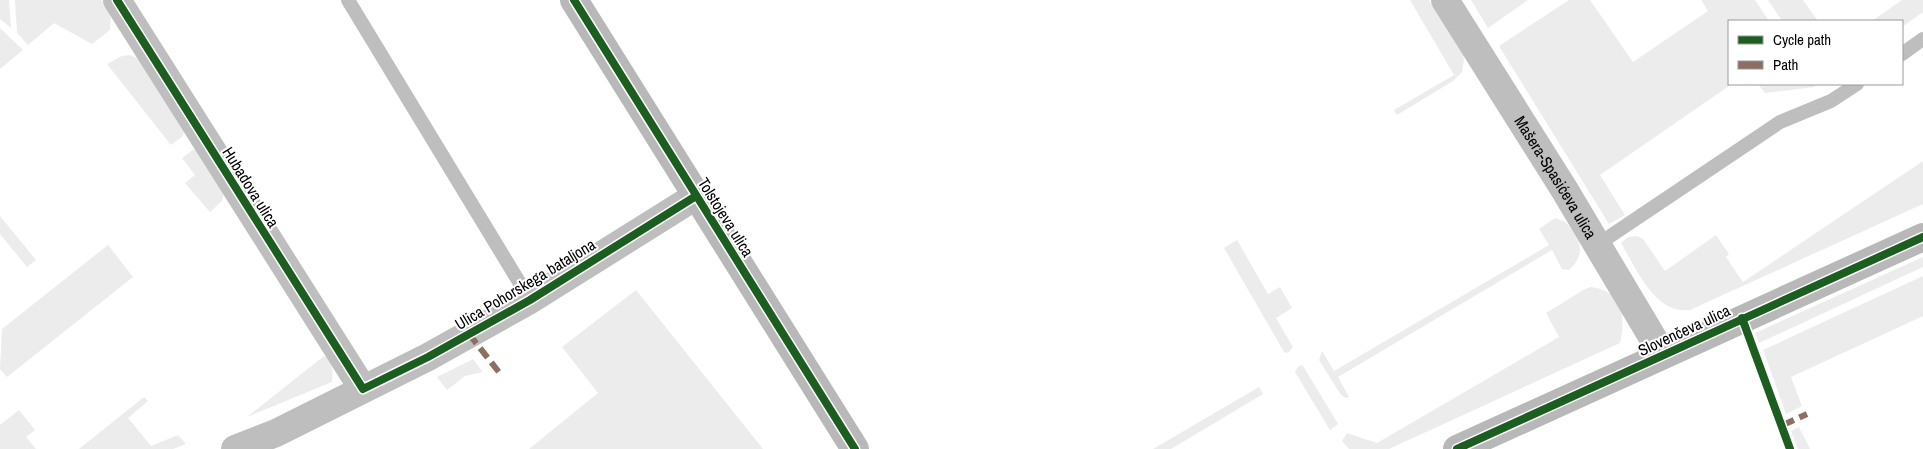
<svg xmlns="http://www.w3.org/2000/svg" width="1923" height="449" font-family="'Archivo Narrow',sans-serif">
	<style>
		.green { fill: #ececec }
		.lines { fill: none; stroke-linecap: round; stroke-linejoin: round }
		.lane { stroke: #bebebe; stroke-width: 14 }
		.street { stroke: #bebebe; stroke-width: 28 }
		.secondary { stroke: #b8b8b8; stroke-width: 28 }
		.quiet { stroke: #8d6e63; stroke-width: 6; stroke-dasharray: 12 6; stroke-linecap: butt }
		.cycleway-casing { stroke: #fff; stroke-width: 11 }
		.cycleway { stroke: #1b5e20; stroke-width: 8 }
		.labels { text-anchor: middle; stroke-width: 4; stroke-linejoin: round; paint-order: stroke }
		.street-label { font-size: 16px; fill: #000; stroke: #fff }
	</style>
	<rect width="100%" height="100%" fill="#fff"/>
	<g class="green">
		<polygon points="0,0 9,0 11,28 0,19"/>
		<path d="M 15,0 L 101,0 C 110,9 112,17 110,30 L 92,44 L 54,23 L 28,45 L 17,33 Z"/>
		<polygon points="1410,0 1429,0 1463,54 1464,60 1462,72 1453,81 1397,115 1394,110 1454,75"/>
		<polygon points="1471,0 1528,0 1488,28"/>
		<polygon points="1569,0 1590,0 1633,62 1708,11 1701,0 1755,0 1769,21 1729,21 1729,84 1732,84 1600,175 1625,215 1609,224 1499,46"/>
		<polygon points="1768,0 1803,0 1818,21 1782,21"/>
		<polygon points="1902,0 1923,0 1923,12 1902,27 1902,21 1872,21"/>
		<polygon points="0,28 23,50 0,69"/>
		<polygon points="129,55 135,57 142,62 184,132 183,136 171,145 107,64 122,56"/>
		<polygon points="1758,84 1813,84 1815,87 1765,93"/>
		<polygon points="194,149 198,150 224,193 222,201 210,212 185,183 195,175 182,158"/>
		<path d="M 1923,161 L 1923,204 L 1690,310 C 1655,315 1636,268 1621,243 L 1628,237 L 1637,236 L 1643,239 L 1665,271 L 1716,235 L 1729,254 L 1726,257 L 1743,282 Z"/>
		<polygon points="0,216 36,260 27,267 0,234"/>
		<path d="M 1555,218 C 1566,221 1570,226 1575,235 C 1584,249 1580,260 1569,270 L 1562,269 L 1552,250 L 1338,377 L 1349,397 L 1346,398 L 1341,395 L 1319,360 L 1322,351 L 1334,371 L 1549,245 L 1539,229 Z"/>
		<polygon points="1237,240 1268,294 1280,287 1292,308 1276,318 1293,347 1288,353 1284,352 1224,248"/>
		<polygon points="108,245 133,277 7,377 0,369 2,329"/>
		<polygon points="1923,257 1923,267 1759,343 1755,333"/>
		<polygon points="1923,276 1923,316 1791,377 1802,406 1786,414 1763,350"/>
		<path d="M 1591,287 C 1623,291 1626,317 1620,343 L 1389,449 L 1349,449 L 1342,441 L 1347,433 L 1377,443 L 1559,337 L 1546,313 L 1585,289 Z"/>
		<polygon points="636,290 763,449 529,449 598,393 562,347"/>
		<path d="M 324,356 L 327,357 C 333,364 333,373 332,382 L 247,417 Z"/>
		<polygon points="473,359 483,372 465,376 447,390 437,377"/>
		<polygon points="1301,365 1303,366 1338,424 1330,430 1295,372 1297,368"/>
		<polygon points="1259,387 1263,394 1171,449 1153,449"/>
		<polygon points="144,397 148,401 128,418 151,446 178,435 186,444 173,449 79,449"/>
		<polygon points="19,410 35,430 26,437 36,449 0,449 0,425"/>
		<polygon points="1799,427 1810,449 1798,449 1791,431"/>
	</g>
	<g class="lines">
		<g class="lane">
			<polyline points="348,0 530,300"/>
			<polyline points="1902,54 1923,39"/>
			<polyline points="1597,245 1780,122 1831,101 1857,84"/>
		</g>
		<g class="street">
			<polyline points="117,0 363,389"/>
			<path id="s1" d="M 1445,0 L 1564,189 L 1663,355"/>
			<polyline points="235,449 276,433 428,357 530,300 696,196"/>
		</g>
		<g class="secondary">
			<polyline points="574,0 855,449"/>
			<polyline points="1457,449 1923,237"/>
		</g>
		<g class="quiet">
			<polyline points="469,334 502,376"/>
			<polyline points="1783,425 1807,414"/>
		</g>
		<g class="cycleway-casing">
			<g id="cycleway">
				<polyline points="117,0 363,389 428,357 530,300 696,196"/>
				<polyline points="574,0 855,449"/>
				<polyline points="1742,318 1790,449"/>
				<polyline points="1457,449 1923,237"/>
			</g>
		</g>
		<use href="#cycleway" class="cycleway"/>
	</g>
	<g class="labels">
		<g class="street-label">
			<text dy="6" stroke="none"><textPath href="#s1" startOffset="209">Mašera-Spasićeva ulica</textPath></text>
			<text transform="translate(251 187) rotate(58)" y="6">Hubadova ulica</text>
			<text transform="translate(726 217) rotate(58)" y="6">Tolstojeva ulica</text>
			<text transform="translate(525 284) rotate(-31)" y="6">Ulica Pohorskega bataljona</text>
			<text transform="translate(1684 330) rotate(-25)" y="6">Slovenčeva ulica</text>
		</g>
	</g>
	<rect x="1728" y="20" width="175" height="65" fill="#ffffff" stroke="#999999"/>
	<rect x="1738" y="36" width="25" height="8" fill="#1b5e20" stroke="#999999"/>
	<text x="1773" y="45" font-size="15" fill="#000000">Cycle path</text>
	<rect x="1738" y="61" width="25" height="8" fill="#8d6e63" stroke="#999999"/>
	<text x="1773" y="70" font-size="15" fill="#000000">Path</text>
</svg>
